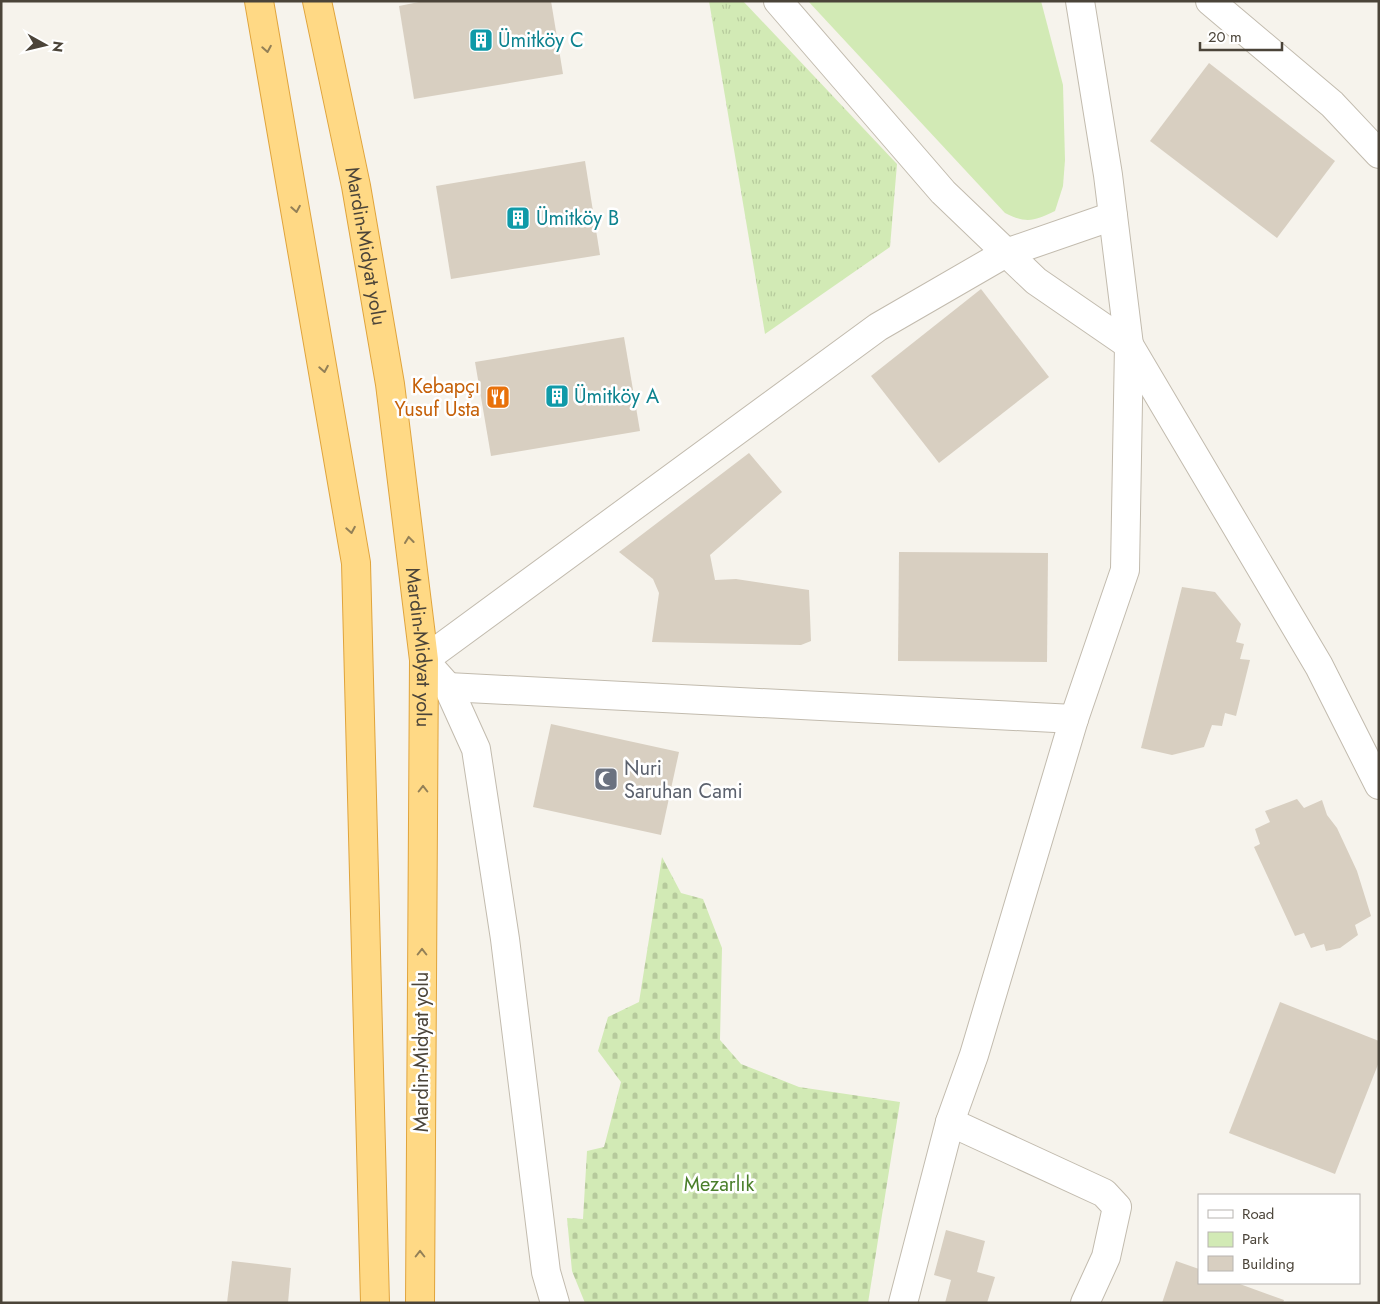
<svg xmlns="http://www.w3.org/2000/svg" width="1380" height="1304" font-family="Jost,sans-serif">
	<style>
		.grass { fill: url(#grass-tufts) }
		.cemetery { fill: url(#cemetery-stones) }
		.green { fill: #d2eab5 }
		.building { fill: #d8cfc1 }
		.lines { fill: none; stroke-linecap: round; stroke-linejoin: round }
		.minor-casing { stroke: #c2bbae; stroke-width: 30 }
		.tertiary-casing { stroke: #c2bbae; stroke-width: 30 }
		.trunk-casing { stroke: #e0a43c; stroke-width: 30 }
		.minor { stroke: #fff; stroke-width: 28 }
		.tertiary { stroke: #fff; stroke-width: 28 }
		.trunk { stroke: #ffd985; stroke-width: 28 }
		.oneway { stroke: #938057 }
		.labels { text-anchor: middle; stroke-width: 5; stroke-linejoin: round; paint-order: stroke }
		.culture-label { font-size: 20px; fill: #0d838f; stroke: #fff; text-anchor: start }
		.street-label { font-size: 20px; fill: #4b4439; stroke: #fff }
		.food-label { font-size: 20px; fill: #c56008; stroke: #fff; text-anchor: end }
		.worship-label { font-size: 20px; fill: #5b616d; stroke: #fff; text-anchor: start }
		.park-label { font-size: 20px; fill: #4a7f2a; stroke: #fff }
	</style>
	<defs>
		<pattern id="grass-tufts" width="24" height="20" patternUnits="userSpaceOnUse" patternTransform="scale(1.25)"><rect width="24" height="20" fill="#d2eab5"/><path d="M3 7l-1-3M5 7V3M7 7l1-3M15 17l-1-3M17 17v-4M19 17l1-3" fill="none" stroke="#b6ca9c"/></pattern>
		<pattern id="cemetery-stones" width="16" height="16" patternUnits="userSpaceOnUse" patternTransform="scale(1.25)"><rect width="16" height="16" fill="#d2eab5"/><path d="M2 7V4a2 2 0 0 1 4 0v3zM10 15v-3a2 2 0 0 1 4 0v3z" fill="#b6ca9c"/></pattern>
	</defs>
	<rect width="100%" height="100%" fill="#f6f3ec"/>
	<polygon class="grass" points="709,1 743,1 897,164 890,247 765,334"/>
	<polygon class="cemetery" points="662,857 681,893 703,899 722,948 720,1040 741,1064 799,1087 900,1102 868,1303 585,1303 572,1271 567,1218 583,1219 587,1151 604,1147 621,1082 598,1051 608,1017 639,1002"/>
	<path class="green" d="M 808,1 L 1041,1 L 1063,85 L 1065,160 L 1063,186 L 1055,211 C 1034,221 1027,224 1005,213 Z"/>
	<g class="building">
		<polygon points="424,1 551,1 563,74 414,99 399,6"/>
		<polygon points="1209,63 1335,161 1277,238 1150,141"/>
		<polygon points="585,161 600,255 451,279 436,186"/>
		<polygon points="981,289 1049,377 939,463 871,376"/>
		<polygon points="624,337 640,431 491,456 475,362"/>
		<polygon points="749,453 782,492 710,555 715,580 736,579 809,590 811,641 801,645 652,642 659,593 653,579 619,552"/>
		<polygon points="899,552 1048,553 1047,662 898,661"/>
		<polygon points="1182,587 1215,592 1241,624 1236,642 1244,644 1240,659 1250,660 1236,716 1225,713 1222,726 1212,725 1204,747 1172,755 1141,748"/>
		<polygon points="551,724 679,752 661,835 533,807"/>
		<polygon points="1297,799 1304,808 1322,800 1327,815 1337,828 1357,871 1371,916 1355,925 1358,935 1340,948 1326,951 1324,944 1311,948 1304,933 1295,936 1254,847 1260,844 1255,829 1270,822 1265,811"/>
		<polygon points="1280,1002 1379,1041 1379,1062 1335,1174 1229,1133"/>
		<polygon points="946,1230 985,1241 977,1272 995,1277 987,1303 945,1303 951,1280 934,1275"/>
		<polygon points="232,1261 291,1268 288,1303 227,1303"/>
		<polygon points="1176,1261 1199,1269 1199,1283 1237,1283 1284,1300 1283,1303 1162,1303"/>
	</g>
	<g class="lines">
		<g class="minor-casing">
			<g id="minor">
				<polyline points="778,1 943,192 1036,281 1129,345 1319,666 1379,785"/>
				<polyline points="1210,1 1332,104 1379,154"/>
				<polyline points="424,660 878,327 1006,253 1113,216"/>
				<polyline points="448,687 1074,719"/>
				<polyline points="950,1122 1104,1193 1117,1207 1106,1257 1085,1303"/>
				<polyline points="903,1303 950,1122 974,1055 1074,719 1125,570 1129,345 1108,175 1080,1"/>
			</g>
		</g>
		<g class="tertiary-casing">
			<polyline id="tertiary" points="424,660 448,687 476,749 505,939 546,1272 555,1303"/>
		</g>
		<g class="trunk-casing">
			<g id="trunk">
				<polyline points="259,1 356,563 375,1303"/>
				<path id="s1" d="M 317,1 L 356,186 L 390,384 L 424,660 L 420,1303"/>
			</g>
		</g>
		<use href="#minor" class="minor"/>
		<use href="#tertiary" class="tertiary"/>
		<use href="#trunk" class="trunk"/>
	</g>
	<defs><path id="oneway-chevron" d="M-2-3.5L2.5 0L-2 3.5" fill="none" stroke-width="1.6" stroke-linecap="round" stroke-linejoin="round" transform="scale(1.25)"/></defs>
	<g class="oneway">
		<use href="#oneway-chevron" transform="translate(267 49) rotate(80)"/>
		<use href="#oneway-chevron" transform="translate(296 209) rotate(80)"/>
		<use href="#oneway-chevron" transform="translate(324 369) rotate(80)"/>
		<use href="#oneway-chevron" transform="translate(351 530) rotate(80)"/>
		<use href="#oneway-chevron" transform="translate(409 540) rotate(-97)"/>
		<use href="#oneway-chevron" transform="translate(423 789) rotate(-90)"/>
		<use href="#oneway-chevron" transform="translate(422 952) rotate(-90)"/>
		<use href="#oneway-chevron" transform="translate(420 1254) rotate(-90)"/>
	</g>
	<defs>
		<g id="building-square" transform="scale(1.25)"><rect x="-9" y="-9" width="18" height="18" rx="4" fill="#0f9aa8" stroke="#fff"/><path d="M-4-6H4V6H1V3H-1V6H-4ZM-2.5-4.3h1.7v1.8h-1.7ZM.8-4.3h1.7v1.8H.8ZM-2.5-1h1.7V.8h-1.7ZM.8-1h1.7V.8H.8Z" fill="#fff"/></g>
		<g id="restaurant-square" transform="scale(1.25)"><rect x="-9" y="-9" width="18" height="18" rx="4" fill="#e8710a" stroke="#fff"/><path d="M-5-6h1v4h1v-4h1v4h1v-4h1v5L-1.5 .5V6h-2V.5L-5-1ZM5-6V6H3V1.5H1.5Q1.5-4 5-6Z" fill="#fff"/></g>
		<g id="mosque-square" transform="scale(1.25)"><rect x="-9" y="-9" width="18" height="18" rx="4" fill="#6b7280" stroke="#fff"/><path d="M3.5-4.9A6 6 0 1 0 3.5 4.9A5 5 0 1 1 3.5-4.9Z" fill="#fff"/></g>
	</defs>
	<g fill-rule="evenodd">
		<use href="#building-square" x="481" y="40"/>
		<use href="#building-square" x="518" y="218"/>
		<use href="#building-square" x="557" y="396"/>
		<use href="#restaurant-square" x="498" y="397"/>
		<use href="#mosque-square" x="606" y="779"/>
	</g>
	<g class="labels">
		<g class="culture-label">
			<text x="498" y="47">Ümitköy C</text>
			<text x="536" y="225">Ümitköy B</text>
			<text x="574" y="403">Ümitköy A</text>
		</g>
		<g class="street-label">
			<text dy="7" stroke="none"><textPath href="#s1" startOffset="250">Mardin-Midyat yolu</textPath></text>
			<text dy="7" stroke="none"><textPath href="#s1" startOffset="655">Mardin-Midyat yolu</textPath></text>
			<text transform="translate(421 1052) rotate(-90)" y="7">Mardin-Midyat yolu</text>
		</g>
		<g class="food-label">
			<text x="480" y="393">Kebapçı<tspan x="480" dy="23">Yusuf Usta</tspan></text>
		</g>
		<g class="worship-label">
			<text x="624" y="775">Nuri<tspan x="624" dy="23">Saruhan Cami</tspan></text>
		</g>
		<g class="park-label">
			<text x="719" y="1191">Mezarlık</text>
		</g>
	</g>
	<rect width="1380" height="1304" fill="none" stroke="#4b4439" stroke-width="5"/>
	<rect x="1198" y="1194" width="162" height="90" fill="#ffffff" stroke="#b7b4b0"/>
	<rect x="1208" y="1210" width="25" height="8" fill="#ffffff" stroke="#b7b4b0"/>
	<text x="1242" y="1219" font-size="15" fill="#4b4439">Road</text>
	<rect x="1208" y="1232" width="25" height="15" fill="#d2eab5" stroke="#b7b4b0"/>
	<text x="1242" y="1244" font-size="15" fill="#4b4439">Park</text>
	<rect x="1208" y="1256" width="25" height="15" fill="#d8cfc1" stroke="#b7b4b0"/>
	<text x="1242" y="1269" font-size="15" fill="#4b4439">Building</text>
	<g transform="translate(45 45) rotate(98)" stroke="#ffffff" stroke-width="4" paint-order="stroke">
	<path d="M0-4L9 19L0 12L-9 19Z" fill="#4b4439"/>
	<text y="-8" font-size="14" font-weight="bold" text-anchor="middle" fill="#4b4439">N</text>
	</g>
	<path d="M1200 42v8h82v-8" fill="none" stroke="#4b4439" stroke-width="2.5"/>
	<text x="1208" y="42" font-size="15" fill="#4b4439" stroke="#ffffff" stroke-width="4" paint-order="stroke">20 m</text>
</svg>
